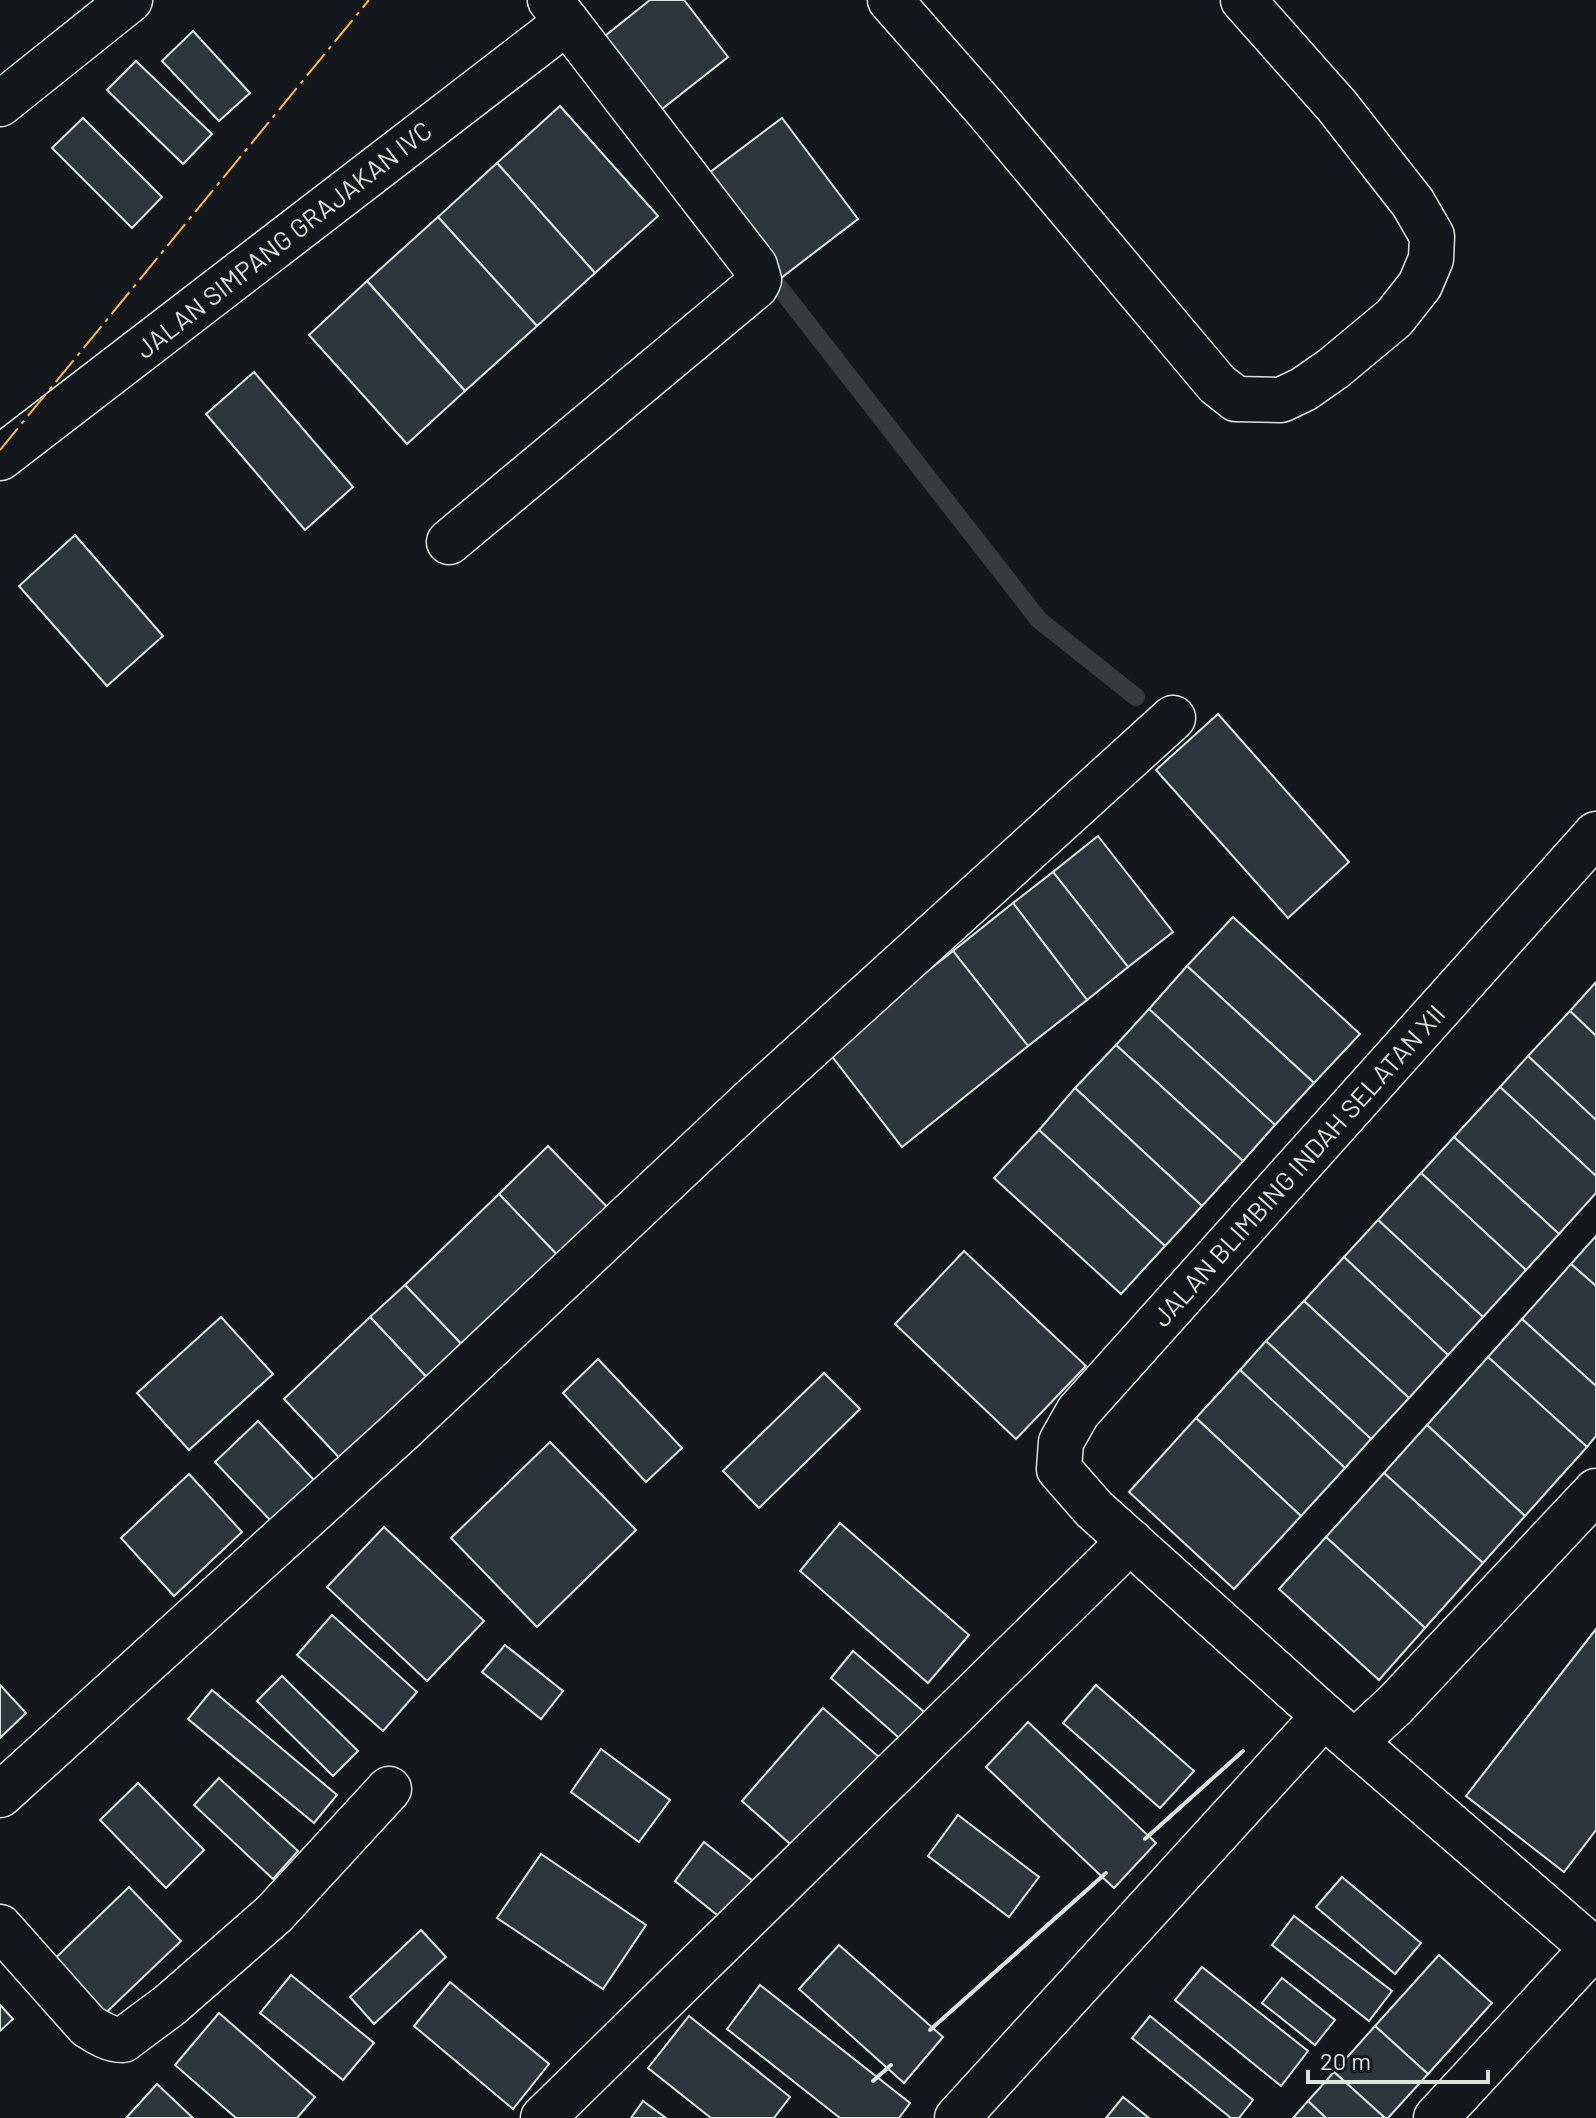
<svg xmlns="http://www.w3.org/2000/svg" width="1596" height="2118" font-family="Barlow,sans-serif">
	<style>
		.lines { fill: none; stroke-linecap: round; stroke-linejoin: round }
		.stream { stroke: #363b3e; stroke-width: 18 }
		.building { fill: #2c363c; stroke: #d8e6dc; stroke-width: 2 }
		.minor-casing { stroke: #d8e6dc; stroke-width: 47 }
		.minor { stroke: #14181c; stroke-width: 44 }
		.wall { stroke: #d8e6dc; stroke-width: 4 }
		.power { stroke: #ffb74d; stroke-width: 2; stroke-dasharray: 28 6 4 6; stroke-linecap: butt }
		.labels { text-anchor: middle; stroke-width: 6; stroke-linejoin: round; paint-order: stroke }
		.street-label { font-size: 26px; fill: #d8e6dc; stroke: #14181c }
	</style>
	<rect width="100%" height="100%" fill="#14181c"/>
	<g class="lines">
		<polyline class="stream" points="765,269 1039,620 1136,697"/>
	</g>
	<g class="building">
		<polygon points="650,0 684,0 728,57 662,109 605,36"/>
		<polygon points="193,31 250,93 219,121 162,61"/>
		<polygon points="136,61 212,134 183,164 107,90"/>
		<polygon points="560,106 658,216 595,273 497,163"/>
		<polygon points="83,118 162,197 132,228 52,148"/>
		<polygon points="782,118 858,219 781,278 705,176"/>
		<polygon points="497,163 595,273 537,326 438,217"/>
		<polygon points="438,217 537,326 465,391 367,281"/>
		<polygon points="367,281 465,391 407,444 309,335"/>
		<polygon points="254,372 353,487 305,530 206,414"/>
		<polygon points="75,535 163,636 107,686 19,586"/>
		<polygon points="1218,714 1349,862 1288,918 1156,770"/>
		<polygon points="1098,836 1173,932 1128,967 1053,872"/>
		<polygon points="1053,872 1128,967 1087,1000 1013,903"/>
		<polygon points="1013,903 1087,1000 1028,1046 953,951"/>
		<polygon points="1233,917 1360,1034 1314,1083 1187,966"/>
		<polygon points="953,951 1028,1046 902,1147 827,1050"/>
		<polygon points="1187,966 1314,1083 1275,1125 1149,1009"/>
		<polygon points="1596,982 1596,1036 1570,1011"/>
		<polygon points="1149,1009 1275,1125 1243,1161 1116,1045"/>
		<polygon points="1570,1011 1596,1036 1596,1120 1528,1056"/>
		<polygon points="1116,1045 1243,1161 1202,1206 1075,1088"/>
		<polygon points="1528,1056 1596,1120 1596,1176 1500,1087"/>
		<polygon points="1500,1087 1596,1176 1596,1193 1559,1234 1454,1137"/>
		<polygon points="1075,1088 1202,1206 1165,1246 1039,1130"/>
		<polygon points="1039,1130 1165,1246 1121,1294 994,1178"/>
		<polygon points="1454,1137 1559,1234 1526,1270 1421,1173"/>
		<polygon points="548,1146 613,1213 563,1261 499,1194"/>
		<polygon points="1421,1173 1526,1270 1483,1317 1378,1220"/>
		<polygon points="499,1194 563,1261 468,1351 405,1285"/>
		<polygon points="1378,1220 1483,1317 1448,1355 1344,1257"/>
		<polygon points="1596,1236 1596,1286 1571,1264"/>
		<polygon points="964,1251 1086,1366 1016,1439 895,1324"/>
		<polygon points="1344,1257 1448,1355 1409,1398 1304,1301"/>
		<polygon points="1571,1264 1596,1286 1596,1386 1522,1319"/>
		<polygon points="405,1285 468,1351 433,1384 370,1317"/>
		<polygon points="1304,1301 1409,1398 1371,1439 1266,1341"/>
		<polygon points="221,1317 273,1374 189,1450 137,1393"/>
		<polygon points="370,1317 433,1384 348,1467 284,1399"/>
		<polygon points="1522,1319 1596,1386 1596,1436 1587,1447 1488,1357"/>
		<polygon points="1266,1341 1371,1439 1345,1468 1240,1370"/>
		<polygon points="1488,1357 1587,1447 1525,1516 1427,1425"/>
		<polygon points="598,1359 682,1448 646,1482 563,1393"/>
		<polygon points="1240,1370 1345,1468 1301,1516 1196,1418"/>
		<polygon points="824,1373 860,1409 759,1508 723,1471"/>
		<polygon points="1196,1418 1301,1516 1234,1589 1129,1492"/>
		<polygon points="258,1421 314,1480 271,1521 215,1462"/>
		<polygon points="1427,1425 1525,1516 1483,1563 1384,1473"/>
		<polygon points="550,1442 636,1530 537,1627 451,1538"/>
		<polygon points="1384,1473 1483,1563 1425,1628 1326,1537"/>
		<polygon points="189,1474 242,1532 174,1596 121,1538"/>
		<polygon points="840,1523 969,1635 928,1683 800,1571"/>
		<polygon points="384,1527 484,1621 427,1681 327,1587"/>
		<polygon points="1326,1537 1425,1628 1379,1680 1279,1589"/>
		<polygon points="332,1615 417,1692 383,1731 297,1655"/>
		<polygon points="1596,1629 1596,1830 1564,1872 1466,1796"/>
		<polygon points="505,1645 563,1691 541,1719 482,1672"/>
		<polygon points="853,1651 930,1717 906,1744 831,1678"/>
		<polygon points="282,1676 358,1751 333,1776 257,1701"/>
		<polygon points="0,1685 26,1713 0,1738"/>
		<polygon points="1096,1685 1194,1771 1160,1808 1063,1723"/>
		<polygon points="212,1690 337,1795 314,1823 188,1719"/>
		<polygon points="823,1708 880,1758 798,1851 742,1801"/>
		<polygon points="1028,1722 1156,1843 1114,1888 986,1767"/>
		<polygon points="601,1749 670,1800 639,1842 571,1792"/>
		<polygon points="219,1778 298,1851 273,1879 194,1805"/>
		<polygon points="138,1783 204,1850 166,1888 100,1820"/>
		<polygon points="958,1815 1039,1877 1009,1917 928,1856"/>
		<polygon points="704,1842 763,1889 732,1927 675,1881"/>
		<polygon points="541,1854 646,1925 603,1989 497,1918"/>
		<polygon points="1342,1877 1421,1943 1395,1974 1316,1907"/>
		<polygon points="129,1887 181,1941 93,2025 42,1971"/>
		<polygon points="1294,1916 1392,1991 1369,2021 1272,1945"/>
		<polygon points="421,1930 446,1957 374,2024 350,1997"/>
		<polygon points="839,1945 943,2037 904,2083 799,1989"/>
		<polygon points="1439,1955 1492,2003 1428,2074 1375,2026"/>
		<polygon points="1202,1967 1308,2051 1281,2086 1175,2000"/>
		<polygon points="291,1975 374,2043 343,2080 260,2013"/>
		<polygon points="1282,1978 1335,2020 1315,2045 1262,2003"/>
		<polygon points="450,1982 549,2064 513,2109 414,2026"/>
		<polygon points="760,1985 910,2103 899,2118 840,2118 727,2029"/>
		<polygon points="0,2005 13,2019 0,2031"/>
		<polygon points="219,2013 315,2097 297,2118 236,2118 175,2065"/>
		<polygon points="689,2016 790,2097 774,2118 711,2118 648,2068"/>
		<polygon points="1150,2016 1253,2100 1239,2118 1231,2118 1132,2038"/>
		<polygon points="1375,2026 1428,2074 1388,2118 1385,2118 1334,2072"/>
		<polygon points="1334,2072 1385,2118 1326,2118 1308,2101"/>
		<polygon points="157,2084 193,2118 126,2118"/>
		<polygon points="1123,2097 1149,2118 1106,2118"/>
		<polygon points="643,2101 666,2118 631,2118"/>
		<polygon points="1308,2101 1326,2118 1293,2118"/>
	</g>
	<g class="lines">
		<g class="minor-casing">
			<g id="minor">
				<polyline points="890,0 985,108 1217,384 1236,399 1281,400 1304,389 1334,368 1394,318 1420,285 1431,259 1432,236 1413,203 1337,106 1243,0"/>
				<polyline points="0,104 130,0"/>
				<polyline points="0,458 567,22"/>
				<polyline points="449,542 756,286 759,280 755,266 550,0"/>
				<polyline points="1596,834 1078,1412 1061,1442 1059,1469 1094,1509 1324,1716 1596,1951"/>
				<polyline points="1355,1742 1395,1705 1596,1491"/>
				<polyline points="0,1795 403,1429 751,1101 1173,718"/>
				<path d="M 0,1927 L 88,2026 C 99,2033 110,2040 123,2040 L 170,2005 L 274,1914 L 389,1789"/>
				<polyline points="543,2118 1130,1541"/>
				<polyline points="957,2118 1324,1716"/>
				<polyline points="1436,2118 1593,1948"/>
			</g>
		</g>
		<use href="#minor" class="minor"/>
		<g class="wall">
			<polyline points="1145,1839 1243,1751"/>
			<polyline points="930,2030 1106,1873"/>
			<polyline points="873,2081 891,2065"/>
		</g>
		<polyline class="power" points="0,450 369,0"/>
	</g>
	<g class="labels">
		<g class="street-label">
			<text transform="translate(284 240) rotate(-38)" y="9">JALAN SIMPANG GRAJAKAN IVC</text>
			<text transform="translate(1299 1166) rotate(-48)" y="9">JALAN BLIMBING INDAH SELATAN XII</text>
		</g>
	</g>
	<path d="M1308 2070v12h180v-12" fill="none" stroke="#d8e6dc" stroke-width="4"/>
	<text x="1320" y="2070" font-size="24" fill="#d8e6dc" stroke="#14181c" stroke-width="6" paint-order="stroke">20 m</text>
</svg>
